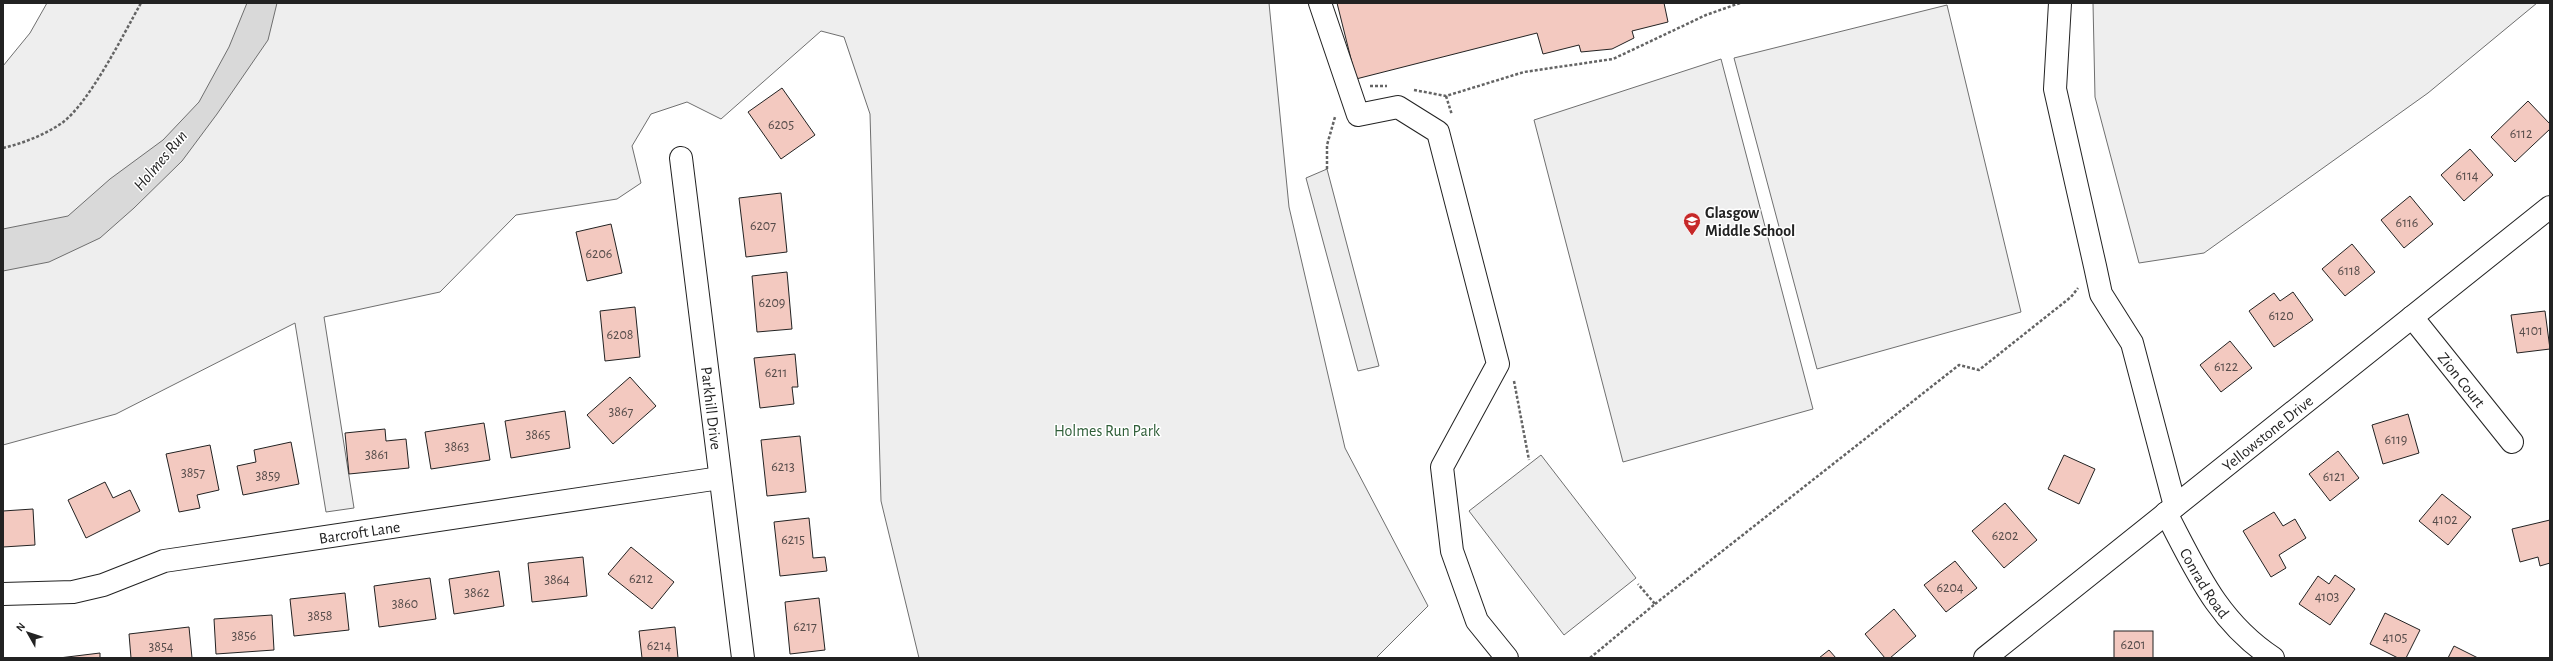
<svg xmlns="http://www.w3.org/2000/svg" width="2553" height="661" font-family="'Alegreya Sans',sans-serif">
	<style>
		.green { fill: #eee; stroke: #6f6f6f }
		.parking { fill: #ededed; stroke: #6f6f6f }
		.water { fill: #d9d9d9; stroke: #6f6f6f }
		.building { fill: #f3c9c0; stroke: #222 }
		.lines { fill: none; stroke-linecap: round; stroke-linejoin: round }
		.minor-casing { stroke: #222; stroke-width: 24 }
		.path { stroke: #646464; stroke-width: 2.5; stroke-dasharray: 3 2; stroke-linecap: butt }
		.minor { stroke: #fff; stroke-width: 22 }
		.labels { text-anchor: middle; stroke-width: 3; stroke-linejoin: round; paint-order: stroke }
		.number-label { font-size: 14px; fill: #564c4a }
		.poi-label { font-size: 16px; font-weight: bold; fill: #222; stroke: #fff; text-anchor: start }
		.street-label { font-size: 16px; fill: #222; stroke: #fff }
		.park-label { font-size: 16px; fill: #2f5e38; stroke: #fff }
		.water-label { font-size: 17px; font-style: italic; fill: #222; stroke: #fff }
	</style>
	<rect width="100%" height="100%" fill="#fff"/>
	<g class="green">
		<polygon points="47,3 1269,3 1289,207 1345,448 1428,606 1376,658 919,658 881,501 870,114 844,37 821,31 721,119 687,102 651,114 632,146 641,183 617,199 516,215 440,292 324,317 354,508 326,512 295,323 116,414 3,445 3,66 30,33"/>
		<polygon points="2093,3 2537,3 2428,93 2204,253 2139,263 2095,97"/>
		<polygon points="1947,5 2021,312 1817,369 1734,58"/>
		<polygon points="1721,59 1813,409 1623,462 1534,120"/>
		<polygon points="1541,455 1636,578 1564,635 1469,511"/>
	</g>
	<polygon class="parking" points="1327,169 1379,366 1358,371 1306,178"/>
	<polygon class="water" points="247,3 277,3 268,40 217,114 182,161 134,208 100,238 49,262 3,271 3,229 68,216 110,179 163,140 199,102 229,47"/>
	<g class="building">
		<polygon points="1337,3 1664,3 1668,22 1632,31 1634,38 1612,49 1581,52 1579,45 1543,54 1537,33 1356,79"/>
		<polygon points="782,88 815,135 781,159 748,112"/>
		<polygon points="2528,101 2550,124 2550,129 2515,162 2491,137"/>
		<polygon points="2470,149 2493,175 2464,201 2441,175"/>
		<polygon points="781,193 787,252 746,257 739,198"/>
		<polygon points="2410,196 2433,224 2404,248 2381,220"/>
		<polygon points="611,224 622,273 587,281 576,232"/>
		<polygon points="2352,244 2375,272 2345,296 2322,269"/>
		<polygon points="787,272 792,329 757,332 752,276"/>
		<polygon points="2293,292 2313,320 2274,347 2249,311 2274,293 2280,301"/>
		<polygon points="635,307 640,357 605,361 600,311"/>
		<polygon points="2545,311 2550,349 2517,353 2511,315"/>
		<polygon points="2230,341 2252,368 2221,392 2200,365"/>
		<polygon points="795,354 798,387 792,387 794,404 760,408 754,358"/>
		<polygon points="630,377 656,406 613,444 587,415"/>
		<polygon points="565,411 570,448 511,458 505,421"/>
		<polygon points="2408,414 2419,453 2383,464 2372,425"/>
		<polygon points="484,423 490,460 431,469 425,432"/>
		<polygon points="385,429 386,441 406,439 409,468 349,474 345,433"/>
		<polygon points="800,436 806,492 767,496 761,440"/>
		<polygon points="291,442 299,484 243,495 237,466 256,462 254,450"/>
		<polygon points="210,445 219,490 197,495 200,508 179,512 166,454"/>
		<polygon points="2338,451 2359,478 2330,501 2309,474"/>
		<polygon points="2064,455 2095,469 2079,504 2048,489"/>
		<polygon points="105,482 113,498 130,490 140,511 86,538 68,500"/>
		<polygon points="2442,494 2471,517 2448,545 2419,521"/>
		<polygon points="2005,503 2037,540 2004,568 1972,531"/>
		<polygon points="33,509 35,545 3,547 3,511"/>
		<polygon points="2274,512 2283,526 2295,519 2306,538 2279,555 2286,568 2271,577 2243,531"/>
		<polygon points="809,518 813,558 825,557 827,571 780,576 774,522"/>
		<polygon points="2550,520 2550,563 2540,566 2538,557 2520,562 2512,529"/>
		<polygon points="631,547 674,582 652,609 608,574"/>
		<polygon points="583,557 587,596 532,602 528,563"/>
		<polygon points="1955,561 1977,588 1946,612 1924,585"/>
		<polygon points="499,571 504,606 454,614 449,579"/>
		<polygon points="2335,575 2355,589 2330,625 2299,604 2318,576 2329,584"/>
		<polygon points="430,578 436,619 379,627 374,586"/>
		<polygon points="345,593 349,630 294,636 290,599"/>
		<polygon points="819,598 825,650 790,654 785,602"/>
		<polygon points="1894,609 1916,636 1890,658 1885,658 1865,634"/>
		<polygon points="2385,613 2420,630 2406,658 2398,658 2370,644"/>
		<polygon points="272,615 274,650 216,654 214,619"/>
		<polygon points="189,627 192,658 131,658 129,634"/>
		<polygon points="675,627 678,658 642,658 639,631"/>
		<rect x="2114" y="631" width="39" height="27"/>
		<polygon points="2454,646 2478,658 2448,658"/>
		<polygon points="1829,650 1836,658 1819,658"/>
		<polygon points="100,653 100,658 59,658"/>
	</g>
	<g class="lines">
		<g class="minor-casing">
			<g id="minor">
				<polyline points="1320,3 1358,115 1398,107 1438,132 1498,364 1442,467 1452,551 1477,621 1507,658"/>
				<polyline points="2060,3 2055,89 2095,266 2101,294 2132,343 2175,506"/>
				<path id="s1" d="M 681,158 L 743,658"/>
				<path id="s2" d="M 2412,317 L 2512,442"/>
				<path id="s3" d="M 2166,513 C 2196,570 2217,621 2273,658"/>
				<path id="s4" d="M 3,594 L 73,592 L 103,585 L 164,561 L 720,478"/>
				<path id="s5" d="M 1985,658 L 2550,207"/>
			</g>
		</g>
		<g class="path">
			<polyline points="1370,86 1387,86"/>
			<polyline points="1414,90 1446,96 1524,72 1613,59 1706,15 1740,3"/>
			<polyline points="1446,96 1452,115"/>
			<path d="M 3,148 C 24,143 44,135 62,123 C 90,102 123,35 141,3"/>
			<polyline points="1327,169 1327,145 1335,117"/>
			<polyline points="1514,381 1529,460"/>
			<polyline points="1655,604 1959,365 1979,370 2071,297 2078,288"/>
			<polyline points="1590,658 1655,604 1638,584"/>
		</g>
		<use href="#minor" class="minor"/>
	</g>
	<defs>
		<g id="school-pin" transform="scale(0.9)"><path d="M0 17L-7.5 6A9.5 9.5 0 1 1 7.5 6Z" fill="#c62828" stroke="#fff"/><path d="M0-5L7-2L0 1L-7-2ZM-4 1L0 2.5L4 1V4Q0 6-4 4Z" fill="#fff"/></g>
	</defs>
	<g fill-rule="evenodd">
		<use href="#school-pin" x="1692" y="221"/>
	</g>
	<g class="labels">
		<g class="number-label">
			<text x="781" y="129">6205</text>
			<text x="2521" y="138">6112</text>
			<text x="2467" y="180">6114</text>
			<text x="2407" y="227">6116</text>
			<text x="763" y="230">6207</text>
			<text x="599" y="258">6206</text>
			<text x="2349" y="275">6118</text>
			<text x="772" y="307">6209</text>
			<text x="2281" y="320">6120</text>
			<text x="2531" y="335">4101</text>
			<text x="620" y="339">6208</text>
			<text x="2226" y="371">6122</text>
			<text x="776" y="377">6211</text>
			<text x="621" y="416">3867</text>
			<text x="538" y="439">3865</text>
			<text x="2396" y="444">6119</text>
			<text x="457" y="451">3863</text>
			<text x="377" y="459">3861</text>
			<text x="783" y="471">6213</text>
			<text x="193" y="477">3857</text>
			<text x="268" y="480">3859</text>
			<text x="2334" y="481">6121</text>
			<text x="2445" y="524">4102</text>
			<text x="2005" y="540">6202</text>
			<text x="793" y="544">6215</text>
			<text x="641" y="583">6212</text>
			<text x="557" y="584">3864</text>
			<text x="1950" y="592">6204</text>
			<text x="477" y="597">3862</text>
			<text x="2327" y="601">4103</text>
			<text x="405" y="608">3860</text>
			<text x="320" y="620">3858</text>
			<text x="805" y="631">6217</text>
			<text x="244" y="640">3856</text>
			<text x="2395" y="642">4105</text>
			<text x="2133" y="649">6201</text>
			<text x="659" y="650">6214</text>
			<text x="161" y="651">3854</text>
		</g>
		<g class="poi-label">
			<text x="1705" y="218">Glasgow<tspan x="1705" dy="18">Middle School</tspan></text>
		</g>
		<g class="street-label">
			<text dy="6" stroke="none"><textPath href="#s2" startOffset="80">Zion Court</textPath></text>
			<text dy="6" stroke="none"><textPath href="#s1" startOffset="252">Parkhill Drive</textPath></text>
			<text dy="6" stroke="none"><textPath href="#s5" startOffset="361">Yellowstone Drive</textPath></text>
			<text dy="6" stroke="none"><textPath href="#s4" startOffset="364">Barcroft Lane</textPath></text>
			<text dy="6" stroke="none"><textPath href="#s3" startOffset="80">Conrad Road</textPath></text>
		</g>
		<g class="park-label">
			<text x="1107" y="436">Holmes Run Park</text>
		</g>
		<g class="water-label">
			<text transform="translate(160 160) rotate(-50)" y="6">Holmes Run</text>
		</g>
	</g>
	<rect width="2553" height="661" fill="none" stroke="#222222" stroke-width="8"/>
	<g transform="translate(28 633) rotate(309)" stroke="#ffffff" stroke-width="3" paint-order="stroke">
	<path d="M0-3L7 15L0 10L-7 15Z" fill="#222222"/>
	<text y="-6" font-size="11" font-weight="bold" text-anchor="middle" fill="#222222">N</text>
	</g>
</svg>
